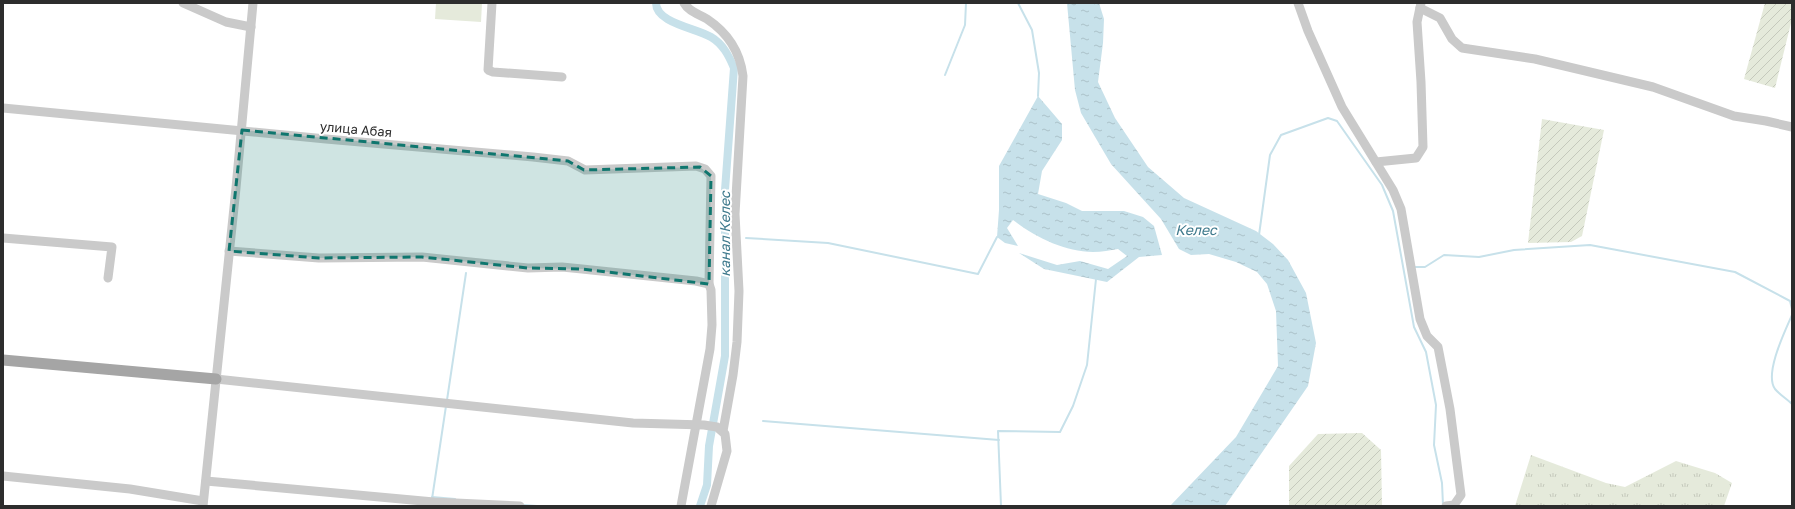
<svg xmlns="http://www.w3.org/2000/svg" width="1795" height="509" font-family="'Golos Text',sans-serif">
	<style>
		.park { fill: url(#park-tufts) }
		.garden { fill: url(#garden-furrows) }
		.pitch { fill: #e5eadb }
		.water { fill: url(#water-ripples) }
		.lines { fill: none; stroke-linecap: round; stroke-linejoin: round }
		.stream { stroke: #c7e1ea; stroke-width: 2 }
		.canal { stroke: #c7e1ea; stroke-width: 8 }
		.minor { stroke: #cacaca; stroke-width: 9 }
		.major { stroke: #a5a5a5; stroke-width: 11 }
		.marked { fill: #0f766e; fill-opacity: 0.2; stroke: #0f766e; stroke-width: 3; stroke-dasharray: 8 5; stroke-linejoin: round }
		.labels { text-anchor: middle; stroke-width: 4; stroke-linejoin: round; paint-order: stroke }
		.street-label { font-size: 13px; fill: #2d2d2d; stroke: #fff }
		.water-label { font-size: 14px; font-style: italic; fill: #3e798c; stroke: #fff }
	</style>
	<defs>
		<pattern id="park-tufts" width="24" height="20" patternUnits="userSpaceOnUse"><rect width="24" height="20" fill="#e5eadb"/><path d="M3 7l-1-3M5 7V3M7 7l1-3M15 17l-1-3M17 17v-4M19 17l1-3" fill="none" stroke="#c5c9bc"/></pattern>
		<pattern id="garden-furrows" width="10" height="10" patternUnits="userSpaceOnUse"><rect width="10" height="10" fill="#e5eadb"/><path d="M-1 1l2-2M0 10L10 0M9 11l2-2" fill="none" stroke="#c5c9bc"/></pattern>
		<pattern id="water-ripples" width="26" height="14" patternUnits="userSpaceOnUse"><rect width="26" height="14" fill="#c7e1ea"/><path d="M2 4q2-2 4 0t4 0M15 11q2-2 4 0t4 0" fill="none" stroke="#abc1c9"/></pattern>
	</defs>
	<rect width="100%" height="100%" fill="#fff"/>
	<polygon class="park" points="1531,455 1606,483 1625,487 1676,461 1715,473 1732,483 1724,506 1515,506"/>
	<g class="garden">
		<polygon points="1765,3 1792,3 1792,19 1775,88 1744,79"/>
		<polygon points="1542,119 1604,130 1582,236 1571,242 1528,243"/>
		<polygon points="1362,433 1381,450 1382,506 1289,506 1289,466 1318,434"/>
	</g>
	<polygon class="pitch" points="436,3 482,3 481,22 435,19"/>
	<g class="water">
		<polygon points="1067,3 1099,3 1104,19 1103,43 1098,82 1115,118 1148,167 1184,198 1256,231 1273,244 1288,260 1306,293 1316,343 1308,386 1225,506 1170,506 1236,437 1278,366 1276,311 1267,284 1257,272 1236,262 1209,254 1191,255 1179,249 1161,219 1111,164 1081,113 1075,90"/>
		<path d="M 1038,96 L 1062,124 L 1062,140 L 1042,171 L 1038,194 L 1066,203 L 1082,211 L 1124,211 L 1143,217 L 1154,226 L 1162,255 L 1139,257 L 1107,282 L 1044,269 L 1019,253 L 1057,265 L 1080,261 L 1108,269 L 1127,256 L 1118,249 C 1110,250 1102,252 1093,252 C 1065,252 1035,237 1013,220 L 1007,228 L 1018,246 L 1005,243 L 997,237 L 999,210 L 999,166 Z"/>
	</g>
	<g class="lines">
		<g class="stream">
			<polyline points="1018,3 1032,30 1039,73 1038,96"/>
			<polyline points="945,75 965,25 966,3"/>
			<polyline points="1259,235 1270,155 1281,135 1328,118 1337,121 1382,185 1393,211 1414,327 1426,352 1436,405 1434,445 1442,483 1443,505"/>
			<polyline points="746,238 828,243 978,274 997,237"/>
			<polyline points="1413,267 1425,267 1444,255 1479,257 1514,250 1590,245 1735,272 1790,301 1792,309"/>
			<path d="M 1792,315 C 1785,331 1764,374 1775,389 C 1780,395 1787,399 1792,404"/>
			<polyline points="447,400 466,273"/>
			<polyline points="763,421 999,440"/>
			<polyline points="432,497 455,499"/>
			<polyline points="432,499 446,406"/>
			<polyline points="523,505 537,506"/>
			<polyline points="1001,506 998,431 1060,432 1073,406 1087,365 1096,279"/>
		</g>
		<path class="canal" d="M 656,3 C 656,23 696,28 711,37 C 723,44 729,56 734,68 L 725,190 L 725,356 L 709,446 L 707,485 L 700,506"/>
		<g class="minor">
			<polyline points="183,3 226,22 251,27"/>
			<polyline points="492,3 488,70 493,72 562,77"/>
			<path d="M 684,3 C 689,12 699,14 707,19 C 728,33 740,51 743,76 L 735,214 L 739,291 L 737,342 L 733,375 L 723,431"/>
			<polyline points="1298,3 1308,31 1342,107 1393,190 1401,209 1420,319 1427,336 1438,347 1450,409 1461,495 1454,505 1446,506"/>
			<polyline points="1420,8 1440,18 1452,39 1462,48 1535,59 1653,87 1734,116 1766,121 1792,127"/>
			<polyline points="3,108 326,139 533,157 568,161 585,170 696,166 705,169 711,176 709,284 711,290 712,325 710,349 681,506"/>
			<polyline points="1376,162 1416,158 1423,147 1421,82 1417,22 1421,3"/>
			<polyline points="3,238 112,247 108,278"/>
			<polyline points="229,251 319,258 422,257 528,268 562,267 582,269 696,281 709,284"/>
			<polyline points="216,379 633,423 704,425 717,427 725,434 727,451 711,506"/>
			<polyline points="3,476 130,489 203,501"/>
			<polyline points="206,481 434,502 520,506"/>
			<polyline points="203,506 236,188 253,3"/>
		</g>
		<polyline class="major" points="3,360 216,379"/>
	</g>
	<path class="marked" d="M 242,130 L 568,161 L 584,170 L 700,167 L 711,176 L 709,284 L 582,269 L 528,268 L 422,257 L 319,258 L 229,251 Z"/>
	<g class="labels">
		<g class="street-label">
			<text transform="translate(356 129) rotate(5)" y="5">улица Абая</text>
		</g>
		<g class="water-label">
			<text x="1196" y="235">Келес</text>
			<text transform="translate(725 234) rotate(-90)" y="5">канал Келес</text>
		</g>
	</g>
	<rect width="1795" height="509" fill="none" stroke="#2d2d2d" stroke-width="8"/>
</svg>
